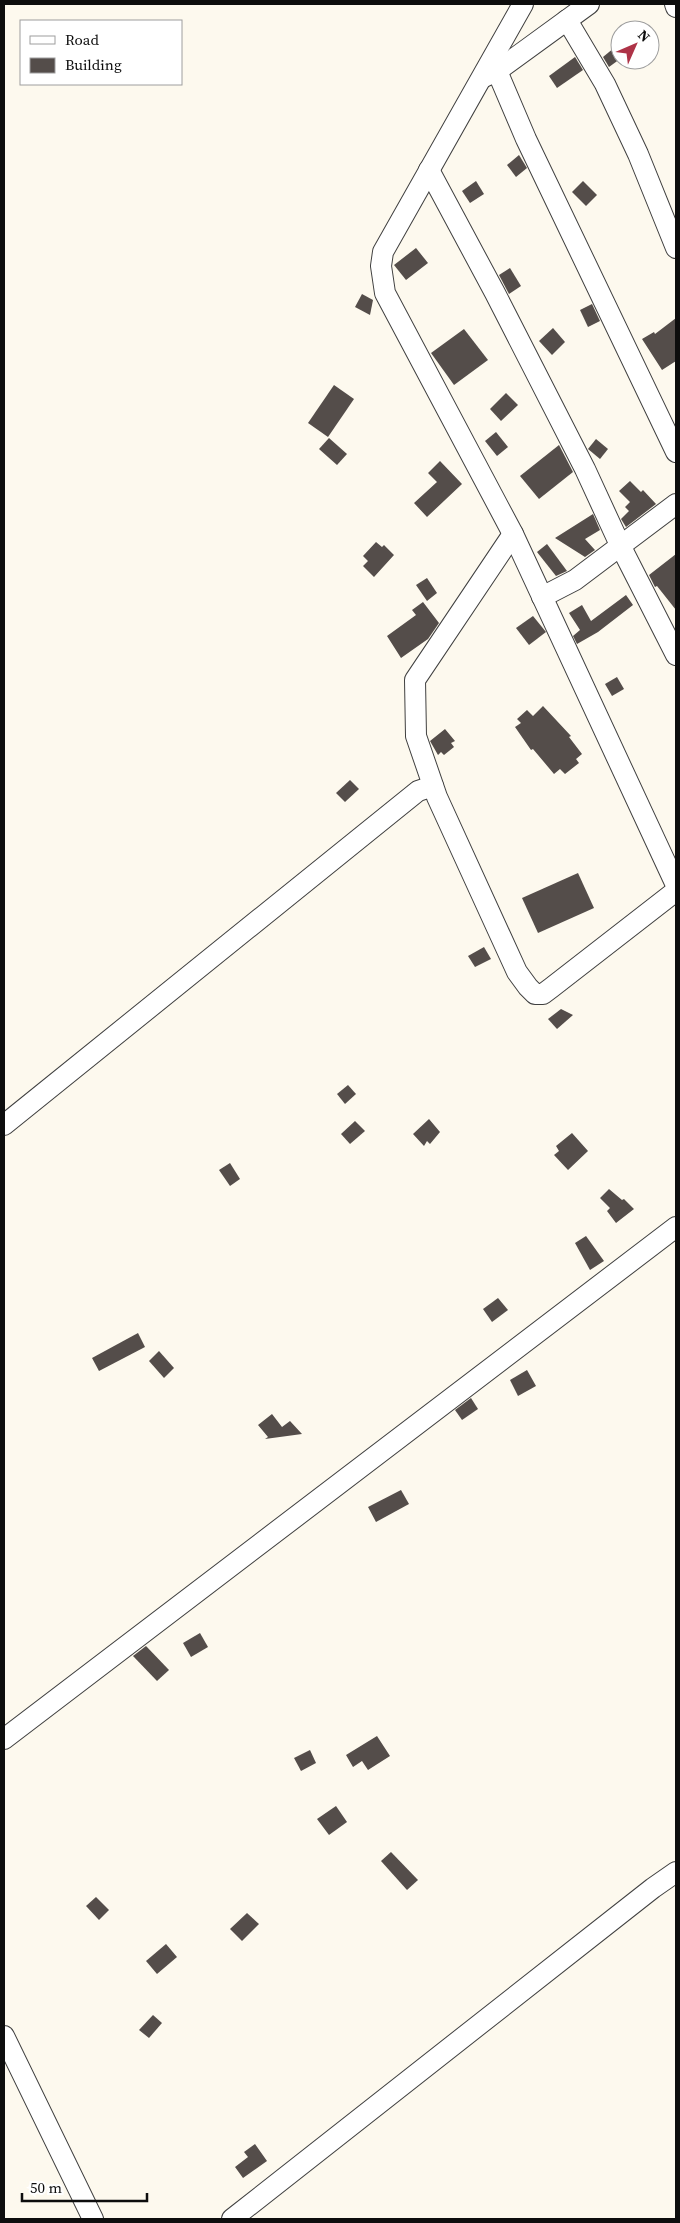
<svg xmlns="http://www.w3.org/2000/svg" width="680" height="2223" font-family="'Source Serif 4',serif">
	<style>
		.building { fill: #544d4a }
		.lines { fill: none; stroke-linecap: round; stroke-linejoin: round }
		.minor-casing { stroke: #404040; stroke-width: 22 }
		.minor { stroke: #fff; stroke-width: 20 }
	</style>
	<rect width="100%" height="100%" fill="#fdf9ee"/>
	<g class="building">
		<polygon points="620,43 620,59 609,67 603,57"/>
		<polygon points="575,57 583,70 557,88 549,76"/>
		<polygon points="519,155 527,168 516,177 507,165"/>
		<polygon points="476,181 484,194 470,203 462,191"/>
		<polygon points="583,181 597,195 586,206 572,192"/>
		<polygon points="416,248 428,263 406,280 394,265"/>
		<polygon points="510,268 521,286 509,294 499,275"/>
		<polygon points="362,294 373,300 370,315 355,307"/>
		<polygon points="592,304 600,321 588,327 580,310"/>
		<polygon points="676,318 676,361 662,370 642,339 654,332 655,334"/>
		<polygon points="553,328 565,342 552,355 539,341"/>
		<polygon points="464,329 488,360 454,385 431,353"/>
		<polygon points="334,385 354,399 328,437 308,423"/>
		<polygon points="506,393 518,405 501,421 490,409"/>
		<polygon points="496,432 508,447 497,456 485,441"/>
		<polygon points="329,438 347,454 337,465 319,449"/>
		<polygon points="596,439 608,449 600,459 588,449"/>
		<polygon points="559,445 573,472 539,499 520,476"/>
		<polygon points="440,461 462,484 427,517 414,503 437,482 428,473"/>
		<polygon points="630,481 641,492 643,490 656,504 626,527 621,519 629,511 625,507 630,502 619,491"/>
		<polygon points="593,514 600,530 585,539 595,550 585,557 555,538"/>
		<polygon points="376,542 382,547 384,545 394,555 374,577 363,566 368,561 363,556"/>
		<polygon points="547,544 567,571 556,576 537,552"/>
		<polygon points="676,554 676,610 657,586 655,587 649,575"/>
		<polygon points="427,578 437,593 427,601 416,585"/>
		<polygon points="626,595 633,605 598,632 577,644 573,636 580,630 569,613 582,605 591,621"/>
		<polygon points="423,602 439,623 428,639 401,658 387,636 416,615 412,610"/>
		<polygon points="533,616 546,632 529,645 516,628"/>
		<polygon points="617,677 624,689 612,696 605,684"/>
		<polygon points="543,706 571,736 569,737 582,754 576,759 579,763 565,774 560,769 554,774 533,749 531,750 515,727 521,723 517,719 527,710 533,716"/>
		<polygon points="445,729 455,741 451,743 454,747 444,755 441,752 438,755 430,741"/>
		<polygon points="350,780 359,789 345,802 336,793"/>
		<polygon points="578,873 594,908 538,933 522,898"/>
		<polygon points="484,947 491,959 475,967 468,956"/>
		<polygon points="561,1009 573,1015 557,1029 548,1019"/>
		<polygon points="348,1085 356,1094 345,1104 337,1094"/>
		<polygon points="429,1119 440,1132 430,1144 427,1141 424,1146 413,1134"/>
		<polygon points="355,1121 365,1131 350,1144 341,1134"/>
		<polygon points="572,1133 588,1151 568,1170 554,1155 559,1151 556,1146"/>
		<polygon points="230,1163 240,1179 230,1186 219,1170"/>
		<polygon points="609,1189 622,1200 624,1199 634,1209 616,1223 607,1211 610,1208 600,1198"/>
		<polygon points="586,1236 604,1261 590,1270 575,1243"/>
		<polygon points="498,1298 508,1310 492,1322 483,1309"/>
		<polygon points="138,1333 145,1347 99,1371 92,1358"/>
		<polygon points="159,1351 174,1368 164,1378 149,1361"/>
		<polygon points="527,1370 536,1386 518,1396 510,1380"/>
		<polygon points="471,1398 478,1409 462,1420 455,1410"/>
		<polygon points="272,1414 282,1427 290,1421 302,1434 265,1439 268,1437 258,1425"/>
		<polygon points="401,1490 409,1504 376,1522 368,1507"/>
		<polygon points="200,1633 208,1647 191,1657 183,1643"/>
		<polygon points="146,1646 169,1670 157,1681 133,1656"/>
		<polygon points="377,1736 390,1756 368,1770 362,1761 353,1767 346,1755"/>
		<polygon points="310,1750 316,1763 301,1771 294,1758"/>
		<polygon points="336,1806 347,1822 329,1835 317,1819"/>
		<polygon points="391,1852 418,1880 407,1890 381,1861"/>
		<polygon points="96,1897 109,1910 99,1920 86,1906"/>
		<polygon points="247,1913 259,1924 242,1941 230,1929"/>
		<polygon points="166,1944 177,1957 157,1974 146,1961"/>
		<polygon points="153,2015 162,2023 149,2038 139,2030"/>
		<polygon points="255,2144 267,2161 243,2178 235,2167 248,2157 244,2152"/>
	</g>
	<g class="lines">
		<g class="minor-casing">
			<g id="minor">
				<polyline points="523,4 383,252 381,266 385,293 513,534 676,885"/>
				<polyline points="675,4 676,7"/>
				<polyline points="567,20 605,84 638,154 676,248"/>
				<polyline points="497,71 526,139 676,452"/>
				<polyline points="484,77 497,71 589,4"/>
				<polyline points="429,170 495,293 585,469 620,545 676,655"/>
				<polyline points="513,534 415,680 416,736 437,797 517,972 528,987 535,994 543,994 551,988 676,891"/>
				<polyline points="542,597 575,580 676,504"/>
				<polyline points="4,1125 418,791 433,786"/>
				<polyline points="4,1739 676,1227"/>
				<polyline points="4,2036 93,2219"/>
				<polyline points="232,2219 653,1888 676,1872"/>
			</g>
		</g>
		<use href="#minor" class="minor"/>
	</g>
	<rect width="680" height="2223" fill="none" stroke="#0d0d0d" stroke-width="10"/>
	<rect x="20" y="20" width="162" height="65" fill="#ffffff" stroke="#9e9e9e"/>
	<rect x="30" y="36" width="25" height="8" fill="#ffffff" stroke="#9e9e9e"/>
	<text x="65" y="45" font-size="15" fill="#0d0d0d">Road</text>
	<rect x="30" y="58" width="25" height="15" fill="#544d4a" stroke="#9e9e9e"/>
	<text x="65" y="70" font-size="15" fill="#0d0d0d">Building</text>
	<g transform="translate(635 45) rotate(45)"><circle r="24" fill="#ffffff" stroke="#9e9e9e"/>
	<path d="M0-4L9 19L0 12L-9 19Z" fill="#ae3347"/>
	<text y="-8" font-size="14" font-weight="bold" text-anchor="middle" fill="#0d0d0d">N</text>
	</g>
	<path d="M22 2193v8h125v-8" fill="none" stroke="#0d0d0d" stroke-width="2.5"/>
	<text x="30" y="2193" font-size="15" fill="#0d0d0d" stroke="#ffffff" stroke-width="4" paint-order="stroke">50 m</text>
</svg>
